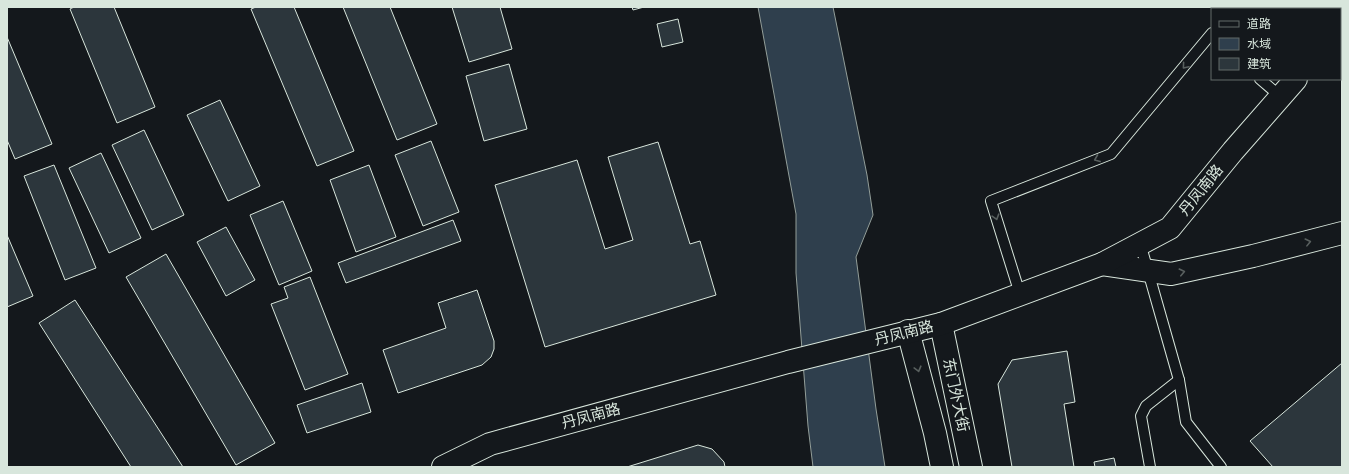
<svg xmlns="http://www.w3.org/2000/svg" width="1349" height="474" font-family="'Space Grotesk','Noto Sans SC',sans-serif">
	<style>
		.water { fill: #2f3f4d; stroke: #939e99 }
		.building { fill: #2c363c; stroke: #d8e6dc }
		.lines { fill: none; stroke-linecap: round; stroke-linejoin: round }
		.service-casing { stroke: #d8e6dc; stroke-width: 12 }
		.tertiary-casing { stroke: #d8e6dc; stroke-width: 24 }
		.secondary-casing { stroke: #d8e6dc; stroke-width: 24 }
		.service { stroke: #14181c; stroke-width: 10 }
		.tertiary { stroke: #14181c; stroke-width: 22 }
		.secondary { stroke: #14181c; stroke-width: 22 }
		.oneway { stroke: #59605f }
		.labels { text-anchor: middle; stroke-width: 3; stroke-linejoin: round; paint-order: stroke }
		.street-label { font-size: 15px; fill: #d8e6dc; stroke: #14181c }
	</style>
	<rect width="100%" height="100%" fill="#14181c"/>
	<polygon class="water" points="758,7 833,7 867,175 873,215 856,257 876,409 885,467 813,467 808,426 796,273 796,214"/>
	<g class="building">
		<polygon points="74,7 114,7 155,107 117,123 70,9"/>
		<polygon points="256,7 294,7 354,151 317,166 251,9"/>
		<polygon points="343,7 390,7 437,124 397,140"/>
		<polygon points="452,7 500,7 512,49 469,62"/>
		<polygon points="632,7 644,7 633,10"/>
		<polygon points="678,19 683,42 662,47 657,24"/>
		<polygon points="7,37 52,144 15,159 7,140"/>
		<polygon points="509,64 527,129 484,141 466,76"/>
		<polygon points="220,100 260,186 228,201 187,115"/>
		<polygon points="144,130 184,215 152,230 112,145"/>
		<polygon points="431,141 459,212 423,226 395,155"/>
		<polygon points="658,142 690,244 700,241 716,295 545,347 495,185 577,160 605,249 633,240 608,157"/>
		<polygon points="101,153 141,238 109,253 69,168"/>
		<polygon points="54,165 96,268 65,280 24,176"/>
		<polygon points="369,165 396,237 356,252 330,180"/>
		<polygon points="283,201 312,271 279,285 250,215"/>
		<polygon points="453,220 461,241 346,283 338,263"/>
		<polygon points="226,227 255,280 226,296 197,242"/>
		<polygon points="7,235 33,296 7,307"/>
		<polygon points="166,254 275,443 236,465 126,277"/>
		<polygon points="310,277 348,374 305,390 271,304 288,298 284,287"/>
		<polygon points="477,290 494,341 494,349 491,357 482,365 398,393 383,350 446,328 438,303"/>
		<polygon points="75,300 183,467 131,467 39,323"/>
		<polygon points="1067,351 1075,402 1064,404 1074,467 1012,467 998,384 1012,360"/>
		<polygon points="1342,363 1342,467 1273,467 1250,441"/>
		<polygon points="362,383 371,412 307,433 297,405"/>
		<polygon points="698,445 712,449 724,462 725,467 627,467"/>
		<polygon points="1114,458 1116,467 1095,467 1094,462"/>
	</g>
	<g class="lines">
		<g class="service-casing">
			<g id="service">
				<polyline points="1232,9 1234,7"/>
				<polyline points="1260,79 1281,97"/>
				<polyline points="1140,243 1179,380 1186,422 1221,467"/>
				<polyline points="1020,294 991,201 1111,154 1212,33"/>
				<polyline points="1150,467 1141,416 1146,406 1179,380"/>
			</g>
		</g>
		<g class="tertiary-casing">
			<g id="tertiary">
				<polyline points="941,324 971,467"/>
				<polyline points="908,331 935,433 942,467"/>
			</g>
		</g>
		<g class="secondary-casing">
			<g id="secondary">
				<polyline points="1340,29 1342,27"/>
				<polyline points="1102,264 1171,274 1253,256 1342,233"/>
				<polyline points="443,467 490,444 788,362 941,324 1102,264 1170,228 1233,151 1296,79"/>
			</g>
		</g>
		<use href="#service" class="service"/>
		<use href="#tertiary" class="tertiary"/>
		<use href="#secondary" class="secondary"/>
	</g>
	<defs><path id="oneway-chevron" d="M-2-3.5L2.5 0L-2 3.5" fill="none" stroke-width="1.6" stroke-linecap="round" stroke-linejoin="round"/></defs>
	<g class="oneway">
		<use href="#oneway-chevron" transform="translate(1185 66) rotate(130)"/>
		<use href="#oneway-chevron" transform="translate(1097 159) rotate(158)"/>
		<use href="#oneway-chevron" transform="translate(996 217) rotate(73)"/>
		<use href="#oneway-chevron" transform="translate(1308 242) rotate(-14)"/>
		<use href="#oneway-chevron" transform="translate(1182 272) rotate(-13)"/>
		<use href="#oneway-chevron" transform="translate(918 369) rotate(75)"/>
	</g>
	<g class="labels">
		<g class="street-label">
			<text transform="translate(1201 190) rotate(-51)" y="5">丹凤南路</text>
			<text transform="translate(904 333) rotate(-14)" y="5">丹凤南路</text>
			<text transform="translate(956 395) rotate(78)" y="5">东门外大街</text>
			<text transform="translate(591 416) rotate(-15)" y="5">丹凤南路</text>
		</g>
	</g>
	<rect width="1349" height="474" fill="none" stroke="#d8e6dc" stroke-width="16"/>
	<rect x="1211" y="8" width="130" height="72" fill="#14181c" stroke="#626a69"/>
	<rect x="1219" y="21" width="20" height="6" fill="#14181c" stroke="#626a69"/>
	<text x="1247" y="28" font-size="12" fill="#d8e6dc">道路</text>
	<rect x="1219" y="38" width="20" height="12" fill="#2f3f4d" stroke="#626a69"/>
	<text x="1247" y="48" font-size="12" fill="#d8e6dc">水域</text>
	<rect x="1219" y="58" width="20" height="12" fill="#2c363c" stroke="#626a69"/>
	<text x="1247" y="68" font-size="12" fill="#d8e6dc">建筑</text>
</svg>
